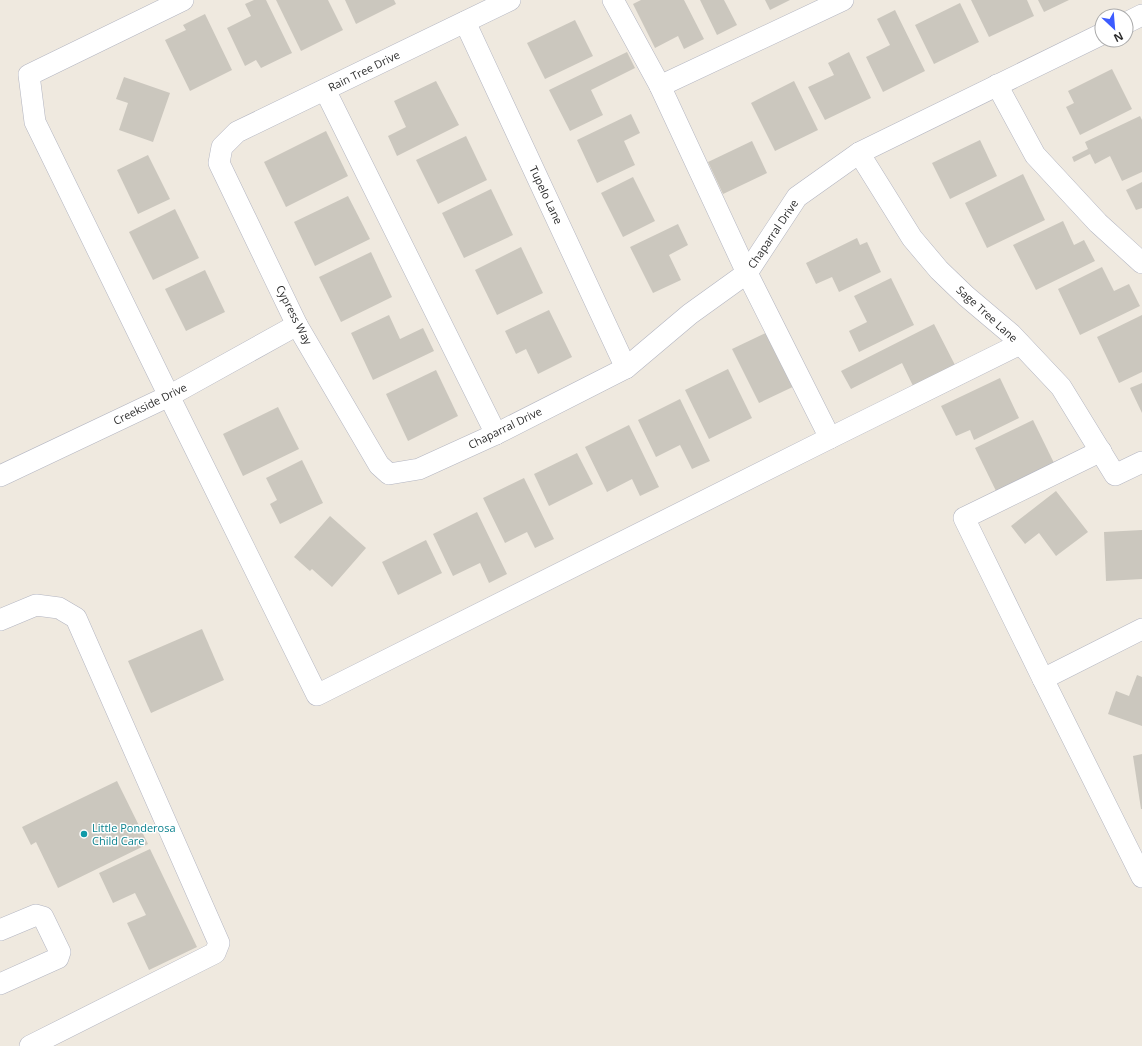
<svg xmlns="http://www.w3.org/2000/svg" width="1142" height="1046" font-family="'Open Sans',sans-serif">
	<style>
		.building { fill: #cbc7be }
		.lines { fill: none; stroke-linecap: round; stroke-linejoin: round }
		.minor-casing { stroke: #b3b5c1; stroke-width: 22 }
		.minor { stroke: #fff; stroke-width: 21 }
		.culture-dot { fill: #0f9aa8; stroke: #fff; stroke-width: 1.5 }
		.labels { text-anchor: middle; stroke-width: 3; stroke-linejoin: round; paint-order: stroke }
		.street-label { font-size: 11px; fill: #2d2d2d; stroke: #fff }
		.culture-label { font-size: 11px; fill: #0d838f; stroke: #fff; text-anchor: start }
	</style>
	<rect width="100%" height="100%" fill="#efe9df"/>
	<g class="building">
		<polygon points="254,0 266,0 292,53 261,68 256,60 245,66 227,28 251,16 245,4"/>
		<polygon points="276,0 328,0 343,30 301,51"/>
		<polygon points="345,0 394,0 396,4 356,24"/>
		<polygon points="641,0 684,0 704,39 684,49 678,36 655,48 633,4"/>
		<polygon points="700,0 724,0 737,25 717,35"/>
		<polygon points="765,0 790,0 770,10"/>
		<polygon points="971,0 1027,0 1034,16 989,37"/>
		<polygon points="1038,0 1069,0 1044,12"/>
		<polygon points="960,3 979,42 934,64 915,25"/>
		<polygon points="895,10 925,71 883,92 866,57 890,45 877,19"/>
		<polygon points="205,14 232,70 190,91 165,40 186,30 183,25"/>
		<polygon points="575,20 593,56 545,79 527,43"/>
		<polygon points="627,52 635,68 591,90 603,115 570,131 549,90"/>
		<polygon points="849,52 871,98 825,120 808,87 834,75 828,63"/>
		<polygon points="1112,69 1132,109 1080,135 1066,107 1074,103 1068,91"/>
		<polygon points="124,77 170,93 153,142 119,130 128,103 116,99"/>
		<polygon points="436,81 459,125 397,156 388,136 406,127 394,101"/>
		<polygon points="794,81 818,130 775,151 751,103"/>
		<polygon points="631,114 640,133 624,141 635,165 597,183 577,140"/>
		<polygon points="1140,116 1142,120 1142,172 1122,181 1110,156 1095,164 1090,154 1074,162 1072,157 1088,149 1085,142"/>
		<polygon points="326,131 348,176 286,207 264,162"/>
		<polygon points="466,136 487,180 438,204 416,160"/>
		<polygon points="980,140 997,176 950,199 932,163"/>
		<polygon points="752,141 767,173 723,194 708,162"/>
		<polygon points="148,155 170,199 138,214 117,170"/>
		<polygon points="1023,174 1045,220 987,248 965,203"/>
		<polygon points="633,177 655,221 623,237 601,193"/>
		<polygon points="1142,182 1142,208 1136,210 1126,190"/>
		<polygon points="491,189 513,235 464,258 442,213"/>
		<polygon points="348,196 370,239 315,266 294,222"/>
		<polygon points="175,209 199,258 153,280 129,232"/>
		<polygon points="1063,221 1074,245 1084,240 1095,261 1036,290 1013,245"/>
		<polygon points="678,224 688,245 669,255 681,280 653,293 630,247"/>
		<polygon points="857,238 860,245 867,242 881,272 839,292 832,277 816,284 806,263"/>
		<polygon points="521,247 543,293 497,315 475,270"/>
		<polygon points="371,252 392,297 341,322 319,277"/>
		<polygon points="1102,267 1114,291 1129,284 1140,306 1080,335 1058,289"/>
		<polygon points="205,270 225,312 186,331 165,289"/>
		<polygon points="891,278 914,325 859,352 849,331 867,322 854,296"/>
		<polygon points="549,310 572,357 538,374 526,349 516,354 505,331"/>
		<polygon points="389,315 400,339 423,328 434,351 373,380 351,333"/>
		<polygon points="1142,315 1142,372 1119,383 1097,337"/>
		<polygon points="934,324 956,367 914,388 902,363 851,389 841,371"/>
		<polygon points="772,330 799,384 759,403 732,349"/>
		<polygon points="728,369 752,418 709,439 685,390"/>
		<polygon points="436,370 458,416 408,441 386,394"/>
		<polygon points="1000,378 1019,418 974,440 970,430 956,436 941,406"/>
		<polygon points="1142,383 1142,413 1130,388"/>
		<polygon points="680,399 710,461 692,469 680,445 656,457 638,420"/>
		<polygon points="278,407 299,449 243,476 223,434"/>
		<polygon points="1033,420 1055,465 997,493 975,448"/>
		<polygon points="629,425 659,487 640,496 632,479 607,492 585,447"/>
		<polygon points="577,453 593,484 549,506 534,474"/>
		<polygon points="302,460 323,503 280,524 270,504 277,500 266,478"/>
		<polygon points="524,478 554,539 535,548 527,532 505,543 483,498"/>
		<polygon points="1056,491 1088,532 1056,556 1039,533 1025,544 1011,526"/>
		<polygon points="477,512 507,574 489,583 480,563 453,576 433,534"/>
		<polygon points="330,516 366,548 332,587 312,569 310,571 294,557"/>
		<polygon points="1142,530 1142,579 1106,581 1104,532"/>
		<polygon points="426,540 442,573 398,595 382,562"/>
		<polygon points="202,629 224,680 151,713 128,661"/>
		<polygon points="1137,675 1142,677 1142,726 1108,714 1116,691 1129,696"/>
		<polygon points="1142,754 1142,809 1141,809 1133,756"/>
		<polygon points="117,781 148,844 58,888 36,842 31,845 22,827"/>
		<polygon points="150,849 197,947 149,970 127,923 146,915 135,893 113,903 99,873"/>
	</g>
	<g class="lines">
		<g class="minor-casing">
			<g id="minor">
				<polyline points="183,0 29,75 35,122 169,396 317,695 830,438 747,273 660,86 613,0"/>
				<polyline points="510,0 237,132 222,147 219,163 297,325 379,465 389,474 419,469 496,434 626,368 690,314 747,273 797,197 859,153 1102,34"/>
				<polyline points="465,22 626,368"/>
				<polyline points="1126,23 1142,15"/>
				<polyline points="997,85 1035,155 1098,223 1142,263"/>
				<polyline points="660,86 843,0"/>
				<polyline points="325,90 496,434"/>
				<polyline points="859,153 912,238 939,270 966,296 1011,334 1061,387 1115,475 1142,462"/>
				<polyline points="830,438 1020,344"/>
				<polyline points="0,476 169,396 297,325"/>
				<polyline points="0,620 36,605 59,608 76,618 219,943 215,953 30,1046"/>
				<polyline points="1142,629 1043,679 1142,877"/>
				<polyline points="1043,679 964,518 1101,451"/>
				<polyline points="0,930 36,915 43,917 60,952 58,958 0,984"/>
			</g>
		</g>
		<use href="#minor" class="minor"/>
	</g>
	<circle class="culture-dot" cx="84" cy="834" r="4"/>
	<g class="labels">
		<g class="street-label">
			<text transform="translate(364 71) rotate(-26)" y="4">Rain Tree Drive</text>
			<text transform="translate(546 195) rotate(65)" y="4">Tupelo Lane</text>
			<text transform="translate(773 234) rotate(-56)" y="4">Chaparral Drive</text>
			<text transform="translate(987 314) rotate(42)" y="4">Sage Tree Lane</text>
			<text transform="translate(294 315) rotate(63)" y="4">Cypress Way</text>
			<text transform="translate(150 404) rotate(-26)" y="4">Creekside Drive</text>
			<text transform="translate(505 428) rotate(-26)" y="4">Chaparral Drive</text>
		</g>
		<g class="culture-label">
			<text x="92" y="832">Little Ponderosa<tspan x="92" dy="13">Child Care</tspan></text>
		</g>
	</g>
	<g transform="translate(1114 28) rotate(154)"><circle r="19" fill="#ffffff" stroke="#ababab"/>
	<path d="M0-3L7 15L0 10L-7 15Z" fill="#3c5bff"/>
	<text y="-6" font-size="11" font-weight="bold" text-anchor="middle" fill="#2d2d2d">N</text>
	</g>
</svg>
